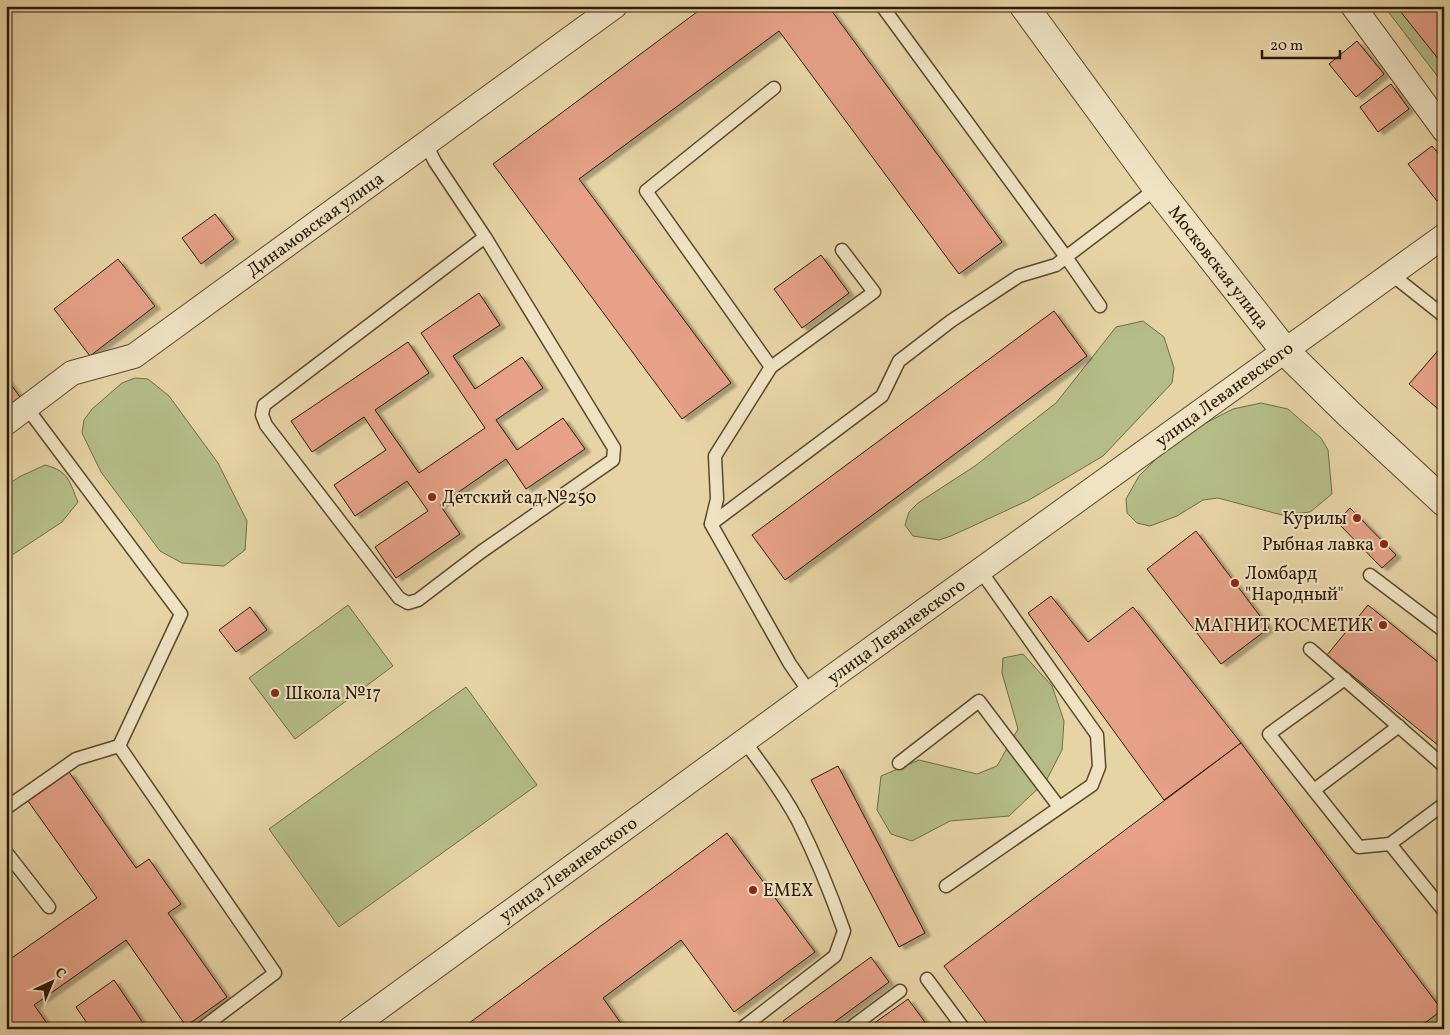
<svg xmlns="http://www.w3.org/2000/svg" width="1450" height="1035" font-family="Vollkorn,serif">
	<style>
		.green { fill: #b4bd87; stroke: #706b46 }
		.building { fill: #e6a188; stroke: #2b1905; filter: url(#shadow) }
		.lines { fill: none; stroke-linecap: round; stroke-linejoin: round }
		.service-casing { stroke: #5a482d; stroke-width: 15 }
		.minor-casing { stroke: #5a482d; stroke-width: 26 }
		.tertiary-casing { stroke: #5a482d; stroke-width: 30 }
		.service { stroke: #efe3c4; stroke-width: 12 }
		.minor { stroke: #efe3c4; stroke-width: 24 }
		.tertiary { stroke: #efe3c4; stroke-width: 28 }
		.poi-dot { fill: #8f2418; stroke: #efe3c4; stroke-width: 2 }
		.labels { text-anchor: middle; stroke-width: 4; stroke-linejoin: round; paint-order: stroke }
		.street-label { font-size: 18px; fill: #2b1905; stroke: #efe3c4 }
		.poi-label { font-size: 18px; fill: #2b1905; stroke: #efe3c4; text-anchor: start }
	</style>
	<defs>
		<filter id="shadow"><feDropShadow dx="5.5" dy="3" stdDeviation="1" flood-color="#0004"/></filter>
	</defs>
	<rect width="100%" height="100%" fill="#e7d4a5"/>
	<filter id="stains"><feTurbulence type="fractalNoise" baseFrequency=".004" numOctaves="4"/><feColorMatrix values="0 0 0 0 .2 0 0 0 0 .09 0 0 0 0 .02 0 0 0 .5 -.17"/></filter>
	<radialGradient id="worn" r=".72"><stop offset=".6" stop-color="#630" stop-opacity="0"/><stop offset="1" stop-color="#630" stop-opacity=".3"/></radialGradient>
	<g class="green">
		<polygon points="1384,6 1444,6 1444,85"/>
		<polygon points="1143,321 1164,337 1174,368 1172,383 1103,456 1029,500 951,536 939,540 913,536 905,525 909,512 918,503 975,466 1056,403 1116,327"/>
		<polygon points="135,378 148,379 169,396 218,463 247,521 245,550 224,566 182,563 160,551 101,472 82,433 84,420 92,409 122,383"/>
		<polygon points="1261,403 1288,409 1321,438 1328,450 1332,494 1310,512 1282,515 1218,498 1203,500 1177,516 1150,526 1137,523 1127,513 1126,499 1139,476 1158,457 1194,429 1233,409"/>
		<path d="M 45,465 C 69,471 69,481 78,502 L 62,522 L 6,559 L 6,486 L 19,477 Z"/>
		<polygon points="348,605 393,666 295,739 249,678"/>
		<polygon points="1023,654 1052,686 1064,721 1062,750 1046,781 1009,816 950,821 912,841 891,834 877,810 881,776 919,760 977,774 997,766 1018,729 1002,673 1003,658"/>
		<polygon points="466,687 537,785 339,927 269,829"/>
	</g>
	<g class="building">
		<polygon points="705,6 828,6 1002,242 959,274 779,31 579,179 731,383 682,419 493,164"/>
		<polygon points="1396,6 1444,6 1444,66"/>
		<polygon points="1357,41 1384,74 1356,97 1329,64"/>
		<polygon points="1391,84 1409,109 1378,132 1360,107"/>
		<polygon points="1432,146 1444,160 1444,196 1437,201 1408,164"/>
		<polygon points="215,214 234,239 201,264 182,238"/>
		<polygon points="821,255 849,293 802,328 774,289"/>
		<polygon points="118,259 155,306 90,356 54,309"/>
		<polygon points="479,293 500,325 453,356 475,389 522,357 543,388 496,420 517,450 563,418 585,449 526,489 506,459 440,505 460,534 396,578 375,547 428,511 407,481 355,516 334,485 386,450 364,417 312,452 291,421 408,342 429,373 375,410 419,473 485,428 421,333"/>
		<polygon points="1054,311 1087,356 785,580 752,535"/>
		<polygon points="1442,346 1444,347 1444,414 1409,384"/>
		<polygon points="6,378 23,401 6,413"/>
		<polygon points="1350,508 1396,555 1382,568 1337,522"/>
		<polygon points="1196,531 1269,628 1221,664 1147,569"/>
		<polygon points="1051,596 1088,642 1133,607 1241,743 1164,800 1028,613"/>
		<polygon points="1368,605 1444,667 1444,750 1327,655"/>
		<polygon points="250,607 267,630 236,652 219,630"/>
		<polygon points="1241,743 1442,1010 1417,1029 991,1029 944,966"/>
		<polygon points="838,766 925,933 899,947 811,780"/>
		<polygon points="69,772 136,868 149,859 165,882 181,904 168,913 227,997 186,1026 126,940 34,1005 51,1029 6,1029 6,962 97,898 28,801"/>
		<polygon points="727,833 815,952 734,1012 681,940 603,998 625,1029 461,1029"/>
		<polygon points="871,957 889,982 825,1029 788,1029 783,1021"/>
		<polygon points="114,980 143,1023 135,1029 91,1029 76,1007"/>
		<polygon points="908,999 930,1029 866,1029"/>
	</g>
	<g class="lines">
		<g class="service-casing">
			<g id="service">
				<polyline points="882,6 1066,257 1157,188"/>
				<polyline points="774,88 646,191 771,367 715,456 717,499 711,524 790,664 810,693"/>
				<polyline points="426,144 435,162 485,237 614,448 613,460 481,552 418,600 408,603 399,598 266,425 262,415 264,405 485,237"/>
				<polyline points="1391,274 1444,316"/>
				<polyline points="771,367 874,292 842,250"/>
				<polyline points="27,408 181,614 119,746 275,973 201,1029"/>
				<polyline points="711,524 882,396 899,361 951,321 1019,276 1056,265 1066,257 1100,306"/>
				<polyline points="1370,575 1444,631"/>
				<polyline points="1310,649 1444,766"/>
				<polyline points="1345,679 1269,734 1359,847 1390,844"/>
				<polyline points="899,763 979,701 1059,807"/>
				<polyline points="1314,790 1399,726"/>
				<polyline points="1444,804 1390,844 1444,911"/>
				<polyline points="6,808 76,759 119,746"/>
				<polyline points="6,852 49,907"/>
				<polyline points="946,886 1092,785 1099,767 1097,735 980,570"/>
				<polyline points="927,979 964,1029"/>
				<path d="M 741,1029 L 835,956 L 844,931 C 831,894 816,857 798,821 C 783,793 764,767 744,741"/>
				<polyline points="849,1029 900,991"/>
			</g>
		</g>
		<g class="minor-casing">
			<g id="minor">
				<polyline points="1353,6 1444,130"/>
				<polyline points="6,423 72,373 134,356 615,6"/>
				<polyline points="350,1029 810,693 1444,236"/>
			</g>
		</g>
		<g class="tertiary-casing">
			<polyline id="tertiary" points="1024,6 1157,188 1285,351 1349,414 1444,502"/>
		</g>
		<use href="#service" class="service"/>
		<use href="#minor" class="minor"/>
		<use href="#tertiary" class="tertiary"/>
	</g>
	<g class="poi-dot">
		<circle cx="432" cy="497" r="5"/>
		<circle cx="1357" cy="518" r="5"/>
		<circle cx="1384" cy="544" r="5"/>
		<circle cx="1235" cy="583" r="5"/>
		<circle cx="1383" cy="625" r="5"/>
		<circle cx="275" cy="693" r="5"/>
		<circle cx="753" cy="890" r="5"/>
	</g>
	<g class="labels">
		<g class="street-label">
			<text transform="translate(315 224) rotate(-36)" y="6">Динамовская улица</text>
			<text transform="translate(1219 267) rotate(52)" y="6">Московская улица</text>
			<text transform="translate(1224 394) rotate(-36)" y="6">улица Леваневского</text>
			<text transform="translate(896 631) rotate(-36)" y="6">улица Леваневского</text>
			<text transform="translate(568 869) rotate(-36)" y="6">улица Леваневского</text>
		</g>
		<g class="poi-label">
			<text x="442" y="503">Детский сад №250</text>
			<text x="1347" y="524" text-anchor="end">Курилы</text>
			<text x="1374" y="550" text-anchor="end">Рыбная лавка</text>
			<text x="1245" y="579">Ломбард<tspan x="1245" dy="21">"Народный"</tspan></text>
			<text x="1373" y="631" text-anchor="end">МАГНИТ КОСМЕТИК</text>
			<text x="285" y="699">Школа №17</text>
			<text x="763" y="896">EMEX</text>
		</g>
	</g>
	<rect width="1450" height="1035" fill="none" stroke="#e7d4a5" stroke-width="25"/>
	<rect x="8" y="8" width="1435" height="1020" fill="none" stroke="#2b1905" stroke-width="2.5"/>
	<rect x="12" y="12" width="1425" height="1010" fill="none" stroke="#2b1905"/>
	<g transform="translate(52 982) rotate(44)" stroke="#efe3c4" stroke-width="4" paint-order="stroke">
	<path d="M0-4L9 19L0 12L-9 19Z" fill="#2b1905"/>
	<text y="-8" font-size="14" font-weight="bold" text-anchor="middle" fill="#2b1905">С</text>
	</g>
	<path d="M1262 50v8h78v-8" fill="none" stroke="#2b1905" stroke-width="2.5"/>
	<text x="1270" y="50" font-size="15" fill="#2b1905" stroke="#efe3c4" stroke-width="4" paint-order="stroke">20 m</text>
	<rect width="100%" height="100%" filter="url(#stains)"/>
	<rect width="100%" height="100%" fill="url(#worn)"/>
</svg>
